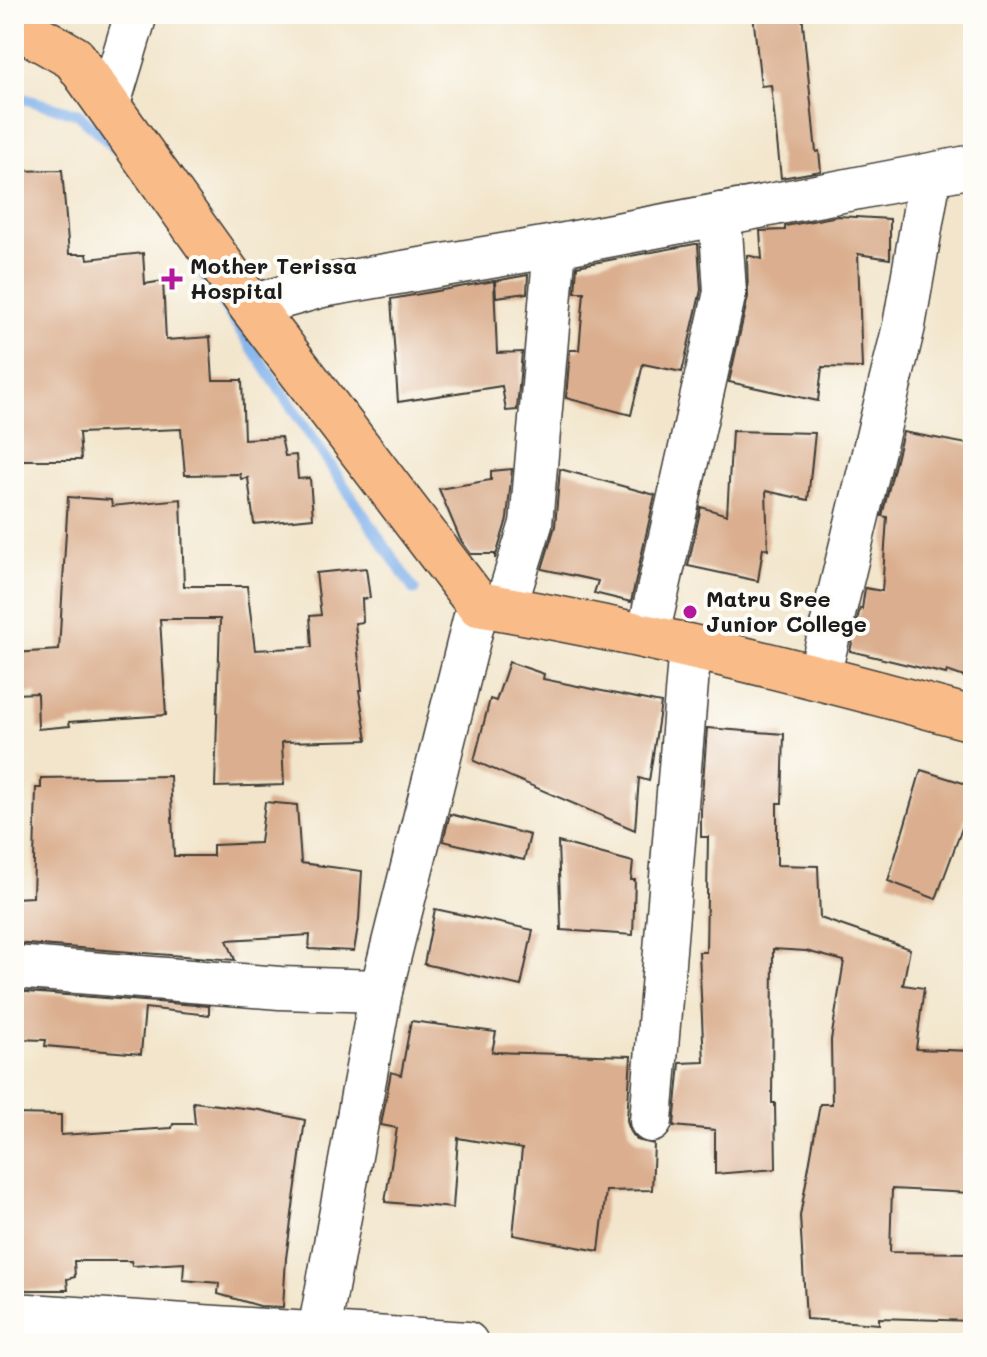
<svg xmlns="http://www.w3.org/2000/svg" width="987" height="1357" font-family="Mali,sans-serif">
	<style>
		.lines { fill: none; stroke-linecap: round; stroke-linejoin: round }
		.stream { stroke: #7fb0eb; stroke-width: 11 }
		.building { fill: #daae8e }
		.minor-casing { stroke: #3c3a36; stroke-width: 45 }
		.major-casing { stroke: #3c3a36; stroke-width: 47 }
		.minor { stroke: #fff; stroke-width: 42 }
		.major { stroke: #f9bc89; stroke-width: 44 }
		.poi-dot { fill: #b5179e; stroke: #fdfcf7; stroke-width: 3 }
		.labels { text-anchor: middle; stroke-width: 8; stroke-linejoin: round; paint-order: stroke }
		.poi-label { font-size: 22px; font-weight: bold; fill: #1c1c1c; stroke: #fdfcf7; text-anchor: start }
	</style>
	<rect width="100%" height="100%" fill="#fdfcf7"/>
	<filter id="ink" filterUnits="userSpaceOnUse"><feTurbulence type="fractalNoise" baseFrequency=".0125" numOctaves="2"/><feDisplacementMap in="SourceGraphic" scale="16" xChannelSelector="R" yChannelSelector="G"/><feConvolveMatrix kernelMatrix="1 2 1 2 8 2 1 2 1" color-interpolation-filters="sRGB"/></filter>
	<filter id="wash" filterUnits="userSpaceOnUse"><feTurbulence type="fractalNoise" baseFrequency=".006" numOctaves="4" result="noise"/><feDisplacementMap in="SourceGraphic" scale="32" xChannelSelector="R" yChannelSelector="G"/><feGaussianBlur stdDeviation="1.8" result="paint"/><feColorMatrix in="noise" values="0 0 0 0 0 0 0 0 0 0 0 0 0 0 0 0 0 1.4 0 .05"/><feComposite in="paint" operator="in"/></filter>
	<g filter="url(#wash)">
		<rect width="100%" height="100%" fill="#f2e5cb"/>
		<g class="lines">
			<g class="stream">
				<polyline points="14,96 78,114 116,149"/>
				<polyline points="203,275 414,590"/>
			</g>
		</g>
		<g id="blocks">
			<g class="building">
				<polygon points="753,14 802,14 816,152 819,151 821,171 781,178 771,85 761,86"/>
				<polygon points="62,170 69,254 87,254 88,259 143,253 145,284 163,281 166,340 210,337 213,380 242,380 244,439 281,437 285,456 296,455 298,479 310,478 313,518 254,524 248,478 241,479 240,474 185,475 181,429 79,433 81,460 19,460 18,403 14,403 14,324 18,324 14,271 18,271 16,171"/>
				<polygon points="838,216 890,219 890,259 858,254 862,368 822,367 818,401 729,382 748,297 747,255 762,259 760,231 785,230 785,226"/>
				<polygon points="695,244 698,244 701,290 682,372 643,364 631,415 566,398 570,350 579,350 584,292 575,292 577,266"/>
				<polygon points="528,275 527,293 496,297 495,281"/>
				<polygon points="494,281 497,353 522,352 517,410 506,411 502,386 398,402 391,299"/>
				<polygon points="732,431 815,433 808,500 766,491 768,550 763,548 758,581 688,566 701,507 727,515"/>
				<polygon points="903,432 973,445 973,680 947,671 946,674 850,651 860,608 862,609 865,588 882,591 887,517 882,516"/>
				<polygon points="512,469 507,519 495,559 495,554 471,554 460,539 439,489 491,480 491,471"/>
				<polygon points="560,469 655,495 631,602 594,593 598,581 542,569 555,526"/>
				<polygon points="68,497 111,500 112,506 181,499 184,586 247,586 255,650 312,647 310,616 321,615 316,573 366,568 370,598 362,599 363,622 355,623 362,690 359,690 367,740 282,742 284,785 215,787 220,619 160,619 166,715 69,722 70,726 38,729 37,693 14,694 14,653 59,650"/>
				<polygon points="509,662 544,674 543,679 661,703 649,781 639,778 635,830 474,761 490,699 496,701"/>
				<polygon points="707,728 784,734 782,803 777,803 777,865 818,866 820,918 910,949 903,985 924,988 916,1049 973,1051 973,1093 969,1093 970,1142 966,1142 970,1193 892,1189 890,1252 973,1253 973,1321 879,1318 879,1324 806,1319 800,1216 820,1104 832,1104 831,1040 844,961 806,951 773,949 772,1103 775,1103 776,1169 715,1174 715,1130 674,1126 680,1063 704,1062 699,952 706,952 708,837 701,837 701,809"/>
				<polygon points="921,770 973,786 973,798 936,899 888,881"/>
				<polygon points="170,776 174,856 213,856 213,845 260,843 265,802 297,805 301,863 362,871 359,920 354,951 309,949 310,935 227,940 235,960 14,943 14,898 33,897 36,788 41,788 41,778"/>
				<polygon points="450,814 530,835 524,860 443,841"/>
				<polygon points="558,842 633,862 631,880 635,880 633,935 561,930"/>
				<polygon points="435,909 533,930 521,986 424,964"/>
				<polygon points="14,991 209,1006 209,1015 145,1008 141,1054 45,1046 46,1040 14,1039"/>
				<polygon points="411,1021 496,1032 492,1052 631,1056 627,1120 630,1132 637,1140 654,1144 652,1190 606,1191 599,1251 513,1235 522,1149 458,1138 453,1208 385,1202 397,1128 381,1125 391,1072 401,1075"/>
				<polygon points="193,1102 260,1110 305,1120 286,1258 283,1307 260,1306 218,1294 219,1283 183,1280 184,1263 132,1266 131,1261 74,1261 75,1277 67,1279 68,1290 14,1290 14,1114 61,1115 61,1135 172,1128 173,1124 195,1124"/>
			</g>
		</g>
	</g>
	<g filter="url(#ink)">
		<use href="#blocks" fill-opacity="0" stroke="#3c3a36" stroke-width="2"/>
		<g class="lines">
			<g class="minor-casing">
				<g id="minor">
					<polyline points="109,104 136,14"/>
					<polyline points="251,306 322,286 555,246 973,166"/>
					<polyline points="505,608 531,524 555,246"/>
					<polyline points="648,635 725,292 720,214"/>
					<polyline points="819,676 904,326 930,176"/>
					<polyline points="14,967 280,988 381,991"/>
					<polyline points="651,1121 690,646"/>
					<polyline points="14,1314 467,1343"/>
					<polyline points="317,1343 381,991 478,604"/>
				</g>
			</g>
			<g class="major-casing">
				<path id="major" d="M 14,24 L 74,58 L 251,306 L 478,604 C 645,632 809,674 973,719"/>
			</g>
			<use href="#minor" class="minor"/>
			<use href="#major" class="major"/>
		</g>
	</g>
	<g class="poi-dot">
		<path d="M168 267h8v8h8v8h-8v8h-8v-8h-8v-8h8z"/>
		<circle cx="690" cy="612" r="8"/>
	</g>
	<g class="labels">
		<g class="poi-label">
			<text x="190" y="274">Mother Terissa<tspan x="190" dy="25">Hospital</tspan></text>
			<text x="706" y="607">Matru Sree<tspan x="706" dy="25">Junior College</tspan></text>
		</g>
	</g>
	<rect width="987" height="1357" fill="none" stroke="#fdfcf7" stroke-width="48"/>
</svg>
